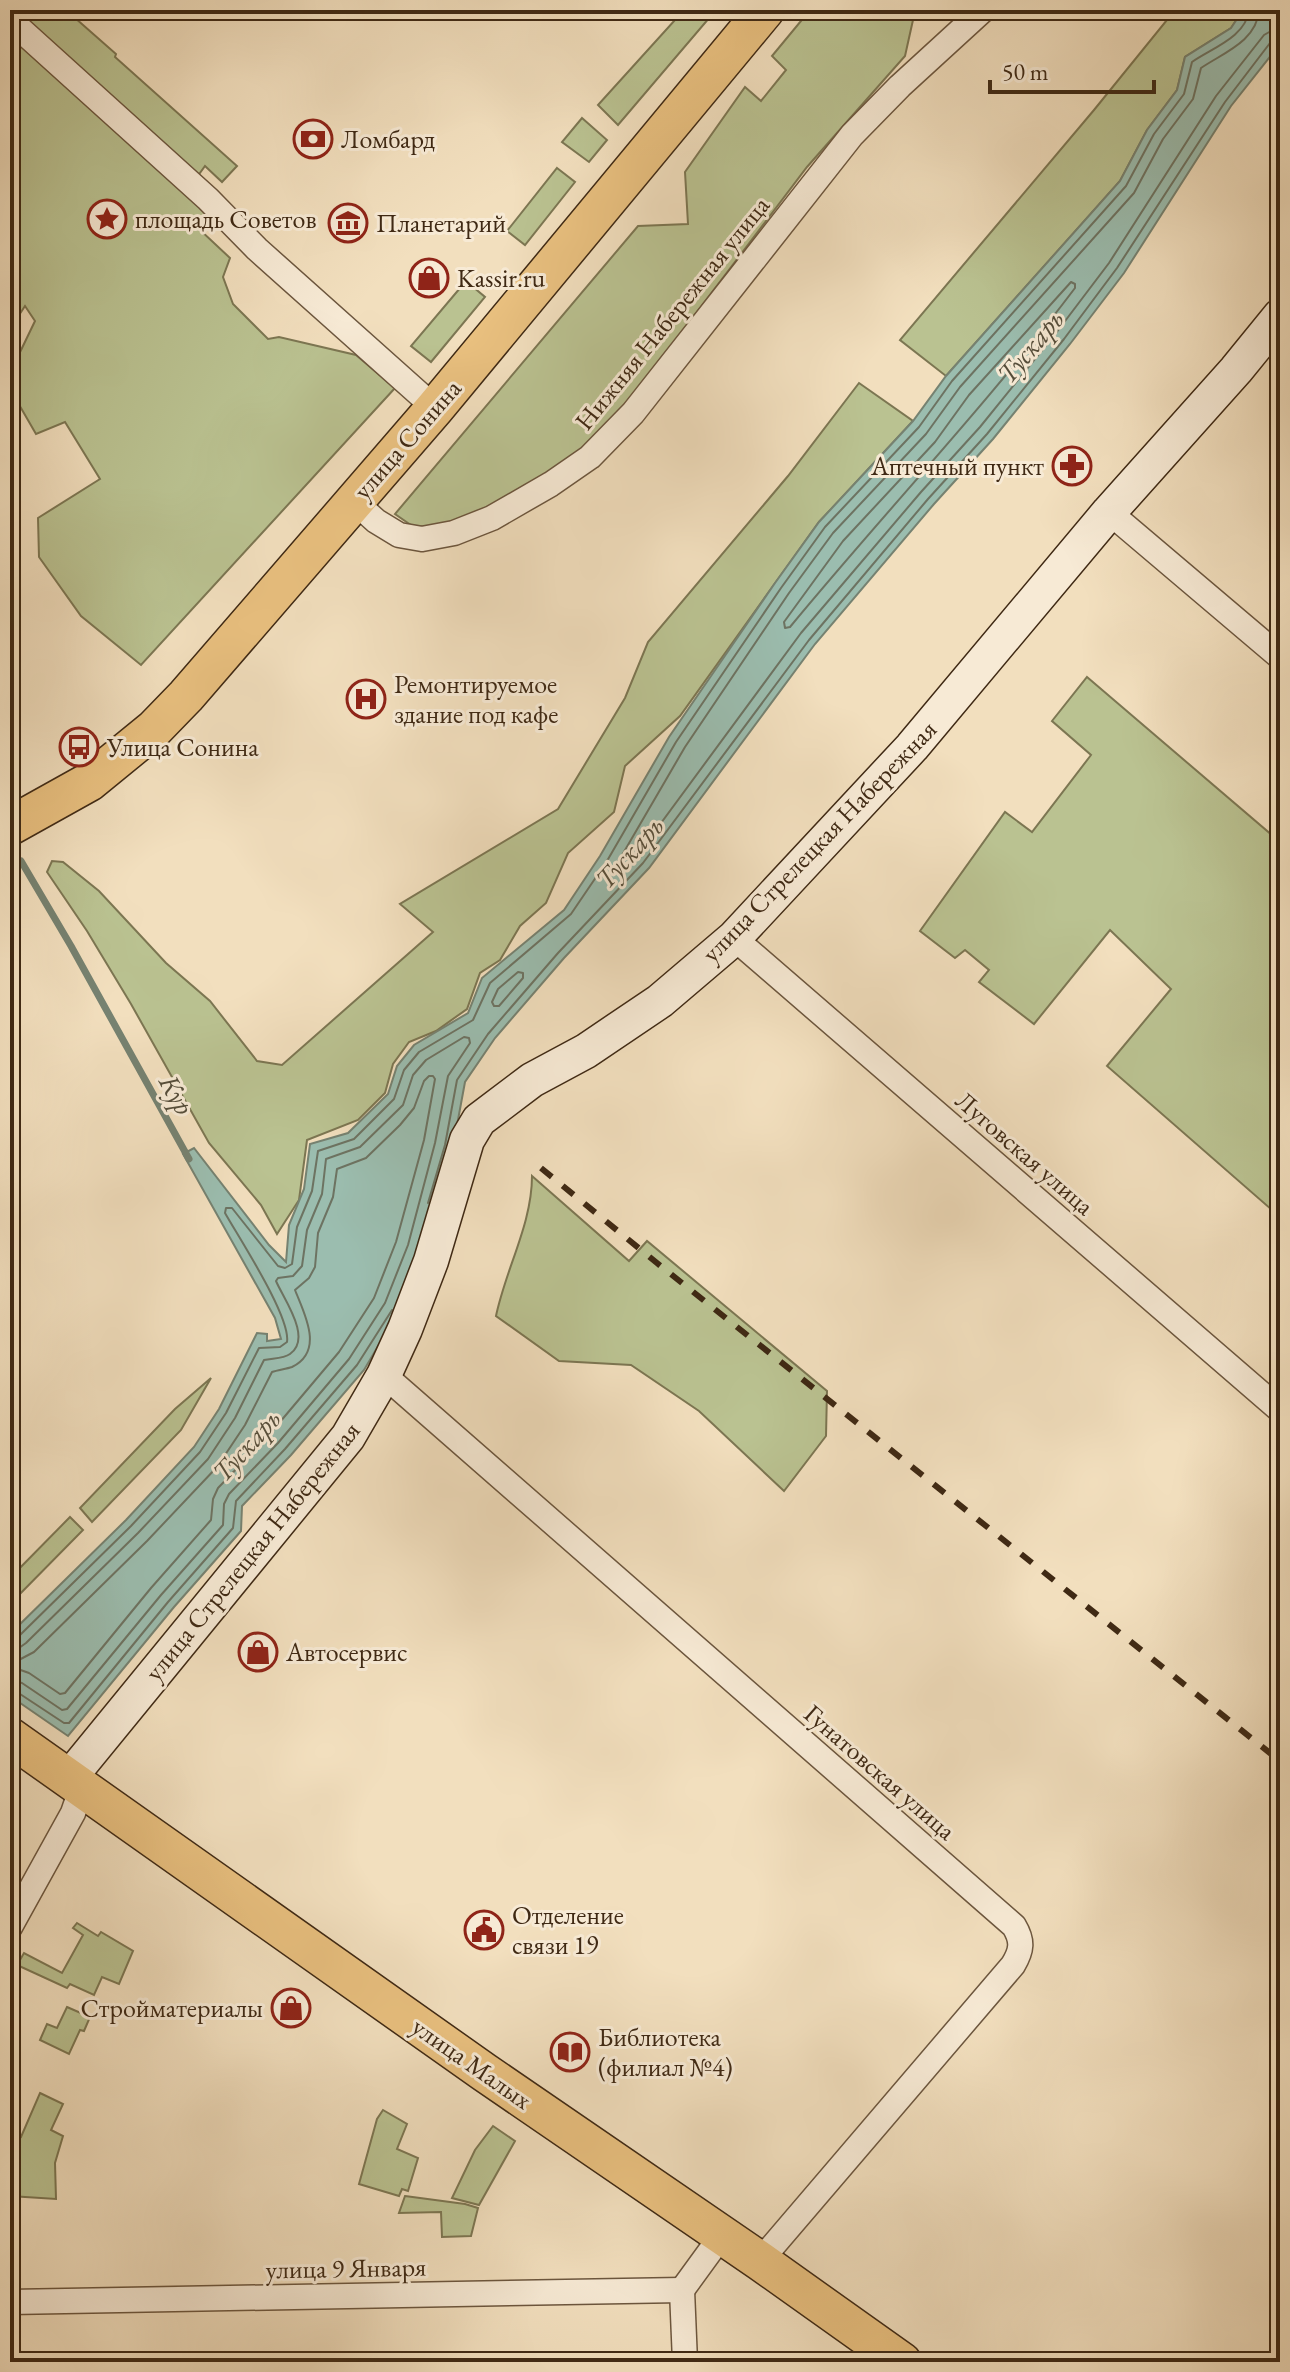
<svg xmlns="http://www.w3.org/2000/svg" width="1290" height="2372" font-family="'EB Garamond',serif">
	<style>
		.green { fill: #bac291; stroke: #7c7652; stroke-width: 2 }
		.water { fill: #9bbdaf; stroke: #768271; stroke-width: 2 }
		.lines { fill: none; stroke-linecap: round; stroke-linejoin: round }
		.shore { stroke: #6d7362; stroke-width: 2 }
		.stream { stroke: #768271; stroke-width: 7 }
		.street-casing { stroke: #6c563e; stroke-width: 27 }
		.secondary-casing { stroke: #3f2914; stroke-width: 37 }
		.primary-casing { stroke: #3f2914; stroke-width: 41 }
		.street { stroke: #f7ead5; stroke-width: 24 }
		.secondary { stroke: #f7ead5; stroke-width: 34 }
		.primary { stroke: #e9c07f; stroke-width: 38 }
		.rail { stroke: #3f2914; stroke-width: 6; stroke-dasharray: 14 14; stroke-linecap: butt }
		.labels { text-anchor: middle; stroke-width: 6; stroke-linejoin: round; paint-order: stroke }
		.poi-label { font-size: 26px; fill: #3f2914; stroke: #f7ead5; text-anchor: start }
		.street-label { font-size: 26px; fill: #3f2914; stroke: #f7ead5 }
		.water-label { font-size: 28px; font-style: italic; fill: #564e3b; stroke: #f7ead5 }
	</style>
	<rect width="100%" height="100%" fill="#f2dfbe"/>
	<filter id="stains"><feTurbulence type="fractalNoise" baseFrequency=".0025" numOctaves="4"/><feColorMatrix values="0 0 0 0 .2 0 0 0 0 .09 0 0 0 0 .02 0 0 0 .5 -.17"/></filter>
	<radialGradient id="worn" r=".72"><stop offset=".6" stop-color="#630" stop-opacity="0"/><stop offset="1" stop-color="#630" stop-opacity=".3"/></radialGradient>
	<g class="green">
		<polygon points="12,10 66,10 116,54 115,57 237,166 222,182 205,166 197,177"/>
		<polygon points="684,10 716,10 618,125 598,105"/>
		<polygon points="810,10 920,10 913,20 905,56 807,167 628,403 558,473 467,521 421,532 395,514 638,226 688,224 685,172 745,87 761,101 786,70 772,56"/>
		<polygon points="1175,10 1243,10 1231,28 1185,57 1177,90 1147,130 1120,181 946,376 900,340 1094,110"/>
		<polygon points="10,33 210,216 199,229 230,258 223,277 233,304 268,339 279,337 356,355 395,388 141,665 81,616 39,557 38,518 100,479 65,422 36,434 10,389 10,373 35,321 25,306 10,329"/>
		<polygon points="582,118 607,140 589,162 562,142"/>
		<polygon points="557,168 575,182 525,245 507,231"/>
		<polygon points="466,281 485,297 431,362 411,346"/>
		<polygon points="859,383 913,421 819,522 680,716 625,766 614,812 568,853 546,903 520,926 500,960 480,973 467,1009 436,1031 409,1042 393,1064 385,1093 358,1120 307,1140 299,1200 277,1234 261,1205 209,1143 131,1004 87,931 47,872 52,861 63,862 99,891 166,963 210,1001 257,1061 282,1065 433,932 400,904 558,809 625,698 648,642 788,476"/>
		<polygon points="1087,677 1280,842 1280,1217 1107,1066 1171,989 1110,930 1034,1024 979,982 989,970 965,950 955,958 920,931 1005,812 1032,832 1091,755 1052,721"/>
		<path d="M 532,1176 L 629,1261 L 647,1241 L 827,1391 L 826,1436 L 784,1491 L 699,1411 L 631,1365 L 559,1361 L 496,1316 C 506,1268 532,1224 532,1176 Z"/>
		<polygon points="211,1378 181,1430 92,1522 80,1508 175,1409"/>
		<polygon points="70,1517 83,1530 10,1604 10,1578"/>
		<polygon points="77,1923 98,1936 101,1932 133,1951 119,1984 102,1977 94,1995 70,1984 67,1988 17,1965 24,1953 62,1973 83,1935 73,1928"/>
		<polygon points="67,2007 90,2017 84,2031 80,2030 69,2054 40,2040 47,2024 57,2028"/>
		<polygon points="40,2093 63,2104 51,2130 63,2136 55,2163 56,2199 10,2196 10,2133 21,2137"/>
		<polygon points="383,2110 407,2124 397,2149 418,2158 408,2191 402,2189 399,2196 359,2184 377,2119"/>
		<polygon points="493,2126 515,2141 479,2205 452,2198 475,2150"/>
		<polygon points="405,2196 465,2204 478,2208 471,2236 442,2237 441,2212 399,2213"/>
	</g>
	<polygon class="water" points="1243,10 1280,10 1280,44 1231,106 1124,273 1070,344 993,439 934,504 815,644 649,868 564,958 495,1038 465,1082 453,1147 436,1205 384,1336 364,1370 291,1455 242,1506 241,1531 174,1607 68,1736 10,1696 10,1634 126,1520 194,1447 219,1409 257,1333 267,1334 267,1341 281,1339 275,1318 183,1154 194,1148 269,1245 286,1262 289,1225 304,1189 310,1144 348,1133 388,1094 397,1066 414,1045 468,1013 482,978 564,910 600,856 669,737 775,583 819,522 913,421 946,376 1120,181 1147,130 1177,90 1185,57 1231,28"/>
	<g class="lines">
		<g class="shore">
			<path d="M 1259,10 C 1257,41 1223,53 1201,68 L 1193,99 L 1163,139 L 1134,193 L 960,387 L 926,434 L 833,533 L 789,593 L 685,747 L 614,869 L 615,874 L 620,873 L 636,857 L 801,633 L 921,492 L 980,427 L 1056,333 L 1109,263 L 1216,96 L 1264,35 L 1271,31 L 1280,30"/>
			<path d="M 1071,282 L 1075,284 L 1075,288 C 986,406 884,513 790,627 L 785,628 L 784,622 L 843,541 L 935,442 L 969,395 Z"/>
			<polygon points="518,972 523,973 523,978 499,1006 494,1006 492,1002 498,989"/>
			<path d="M 429,1076 L 433,1076 L 435,1079 L 424,1140 L 396,1242 L 374,1298 L 339,1352 L 269,1435 L 218,1488 L 213,1499 L 211,1520 L 151,1588 L 65,1693 L 60,1694 L 29,1673 L 15,1668 L 15,1662 L 34,1652 L 147,1541 L 217,1467 L 245,1425 L 272,1372 C 278,1370 286,1369 292,1367 C 325,1351 304,1313 295,1290 L 309,1278 L 315,1267 L 318,1233 L 333,1197 L 337,1169 L 366,1158 L 400,1125 L 414,1108 L 424,1081 Z"/>
			<polyline points="428,1203 445,1145 457,1080 488,1034 558,953 643,863 809,640 928,499 987,434 1064,339 1117,268 1225,102 1270,43 1280,40"/>
			<path d="M 10,1639 L 19,1636 L 131,1526 L 200,1452 L 226,1413 L 259,1348 L 280,1347 L 287,1342 C 291,1317 239,1238 225,1213 L 226,1208 L 232,1208 L 278,1266 L 285,1268 L 292,1264 L 297,1227 L 312,1191 L 318,1151 L 354,1139 L 394,1099 L 404,1070 L 419,1052 L 473,1020 L 490,983 L 571,914 L 607,861 L 676,742 L 781,588 L 825,527 L 919,427 L 952,381 L 1126,186 L 1154,134 L 1184,94 L 1192,62 C 1212,48 1246,37 1249,10"/>
			<path d="M 10,1649 L 19,1648 L 26,1643 L 138,1533 L 208,1459 L 235,1418 L 264,1360 C 272,1358 283,1359 290,1354 C 313,1338 283,1298 276,1281 L 278,1278 L 293,1276 L 302,1266 L 307,1230 L 322,1194 L 326,1159 L 360,1147 L 403,1105 L 413,1075 L 426,1060 L 464,1037 L 469,1038 L 470,1043 L 448,1076 L 435,1143 L 408,1245 L 385,1303 L 349,1359 L 278,1443 L 229,1494 L 224,1504 L 223,1525 L 161,1595 L 67,1709 L 62,1710 L 22,1683 L 10,1680"/>
			<polyline points="10,1690 17,1692 64,1723 69,1723 168,1602 233,1528 236,1501 285,1449 357,1365 392,1310"/>
		</g>
		<polyline class="stream" points="21,861 71,946 189,1159"/>
		<g class="street-casing">
			<g id="street">
				<polyline points="10,20 208,199 257,249 435,408"/>
				<polyline points="354,501 376,521 399,535 422,539 454,533 492,518 551,484 590,457 633,413 852,135 900,86 983,10"/>
				<polyline points="1109,512 1280,657"/>
				<polyline points="734,938 1280,1410"/>
				<path d="M 384,1375 L 1014,1926 C 1023,1941 1022,1950 1013,1965 L 760,2261"/>
				<polyline points="10,1927 73,1813 82,1787"/>
				<polyline points="682,2290 685,2362"/>
				<polyline points="682,2290 722,2235"/>
				<polyline points="10,2302 682,2290"/>
			</g>
		</g>
		<g class="secondary-casing">
			<polyline id="secondary" points="70,1777 348,1437 384,1375 405,1329 431,1261 467,1140 479,1120 532,1080 586,1051 660,1001 734,938 912,747 1109,512 1236,370 1280,316"/>
		</g>
		<g class="primary-casing">
			<g id="primary">
				<polyline points="10,826 89,782 154,729 186,696 435,408 765,10"/>
				<polyline points="10,1737 484,2072 760,2261 902,2362"/>
			</g>
		</g>
		<use href="#street" class="street"/>
		<use href="#secondary" class="secondary"/>
		<use href="#primary" class="primary"/>
		<polyline class="rail" points="541,1168 657,1263 1280,1761"/>
	</g>
	<defs>
		<g id="bank-ring" transform="scale(2)"><circle r="9.5" fill="#f7ead5" stroke="#8f2418" stroke-width="1.5"/><path d="M-6-4H6V4H-6ZM0-2.3a2.3 2.3 0 1 0 0 4.6a2.3 2.3 0 1 0 0-4.6Z" fill="#8f2418"/></g>
		<g id="sight-ring" transform="scale(2)"><circle r="9.5" fill="#f7ead5" stroke="#8f2418" stroke-width="1.5"/><path d="M0-6L1.8-2.2L6-1.7L2.9 1.2L3.7 5.4L0 3.3L-3.7 5.4L-2.9 1.2L-6-1.7L-1.8-2.2Z" fill="#8f2418"/></g>
		<g id="museum-ring" transform="scale(2)"><circle r="9.5" fill="#f7ead5" stroke="#8f2418" stroke-width="1.5"/><path d="M0-6L6-3V-2H-6V-3ZM-5-1h2V3h-2ZM-1-1h2V3h-2ZM3-1h2V3H3ZM-6 4H6V6H-6Z" fill="#8f2418"/></g>
		<g id="shop-ring" transform="scale(2)"><circle r="9.5" fill="#f7ead5" stroke="#8f2418" stroke-width="1.5"/><path d="M-5-2.5h2.3a2.7 3.5 0 0 1 5.4 0H5L5.5 6h-11ZM-1.5-2.5h3a1.5 2.3 0 0 0-3 0Z" fill="#8f2418"/></g>
		<g id="pharmacy-ring" transform="scale(2)"><circle r="9.5" fill="#f7ead5" stroke="#8f2418" stroke-width="1.5"/><path d="M-2-6h4v4h4v4h-4v4h-4v-4h-4v-4h4Z" fill="#8f2418"/></g>
		<g id="hospital-ring" transform="scale(2)"><circle r="9.5" fill="#f7ead5" stroke="#8f2418" stroke-width="1.5"/><path d="M-5-5h3v3.5h4V-5h3V5h-3V1.5h-4V5h-3Z" fill="#8f2418"/></g>
		<g id="bus-ring" transform="scale(2)"><circle r="9.5" fill="#f7ead5" stroke="#8f2418" stroke-width="1.5"/><path d="M-5-6H5V4H4V6H2V4H-2V6H-4V4H-5ZM-3.5-4V0h7V-4ZM-3.5 1.2v1.5H-2V1.2ZM2 1.2v1.5H3.5V1.2Z" fill="#8f2418"/></g>
		<g id="civic-ring" transform="scale(2)"><circle r="9.5" fill="#f7ead5" stroke="#8f2418" stroke-width="1.5"/><path d="M-.6-6.5H3V-4.5H.6V-3L4-1V1h2V6H-6V1h2V-1L-.6-3ZM-1.2 2.5V6h2.4V2.5Z" fill="#8f2418"/></g>
		<g id="library-ring" transform="scale(2)"><circle r="9.5" fill="#f7ead5" stroke="#8f2418" stroke-width="1.5"/><path d="M-6-4Q-3-5.5-.7-3.5V5Q-3 3-6 4ZM6-4Q3-5.5 .7-3.5V5Q3 3 6 4Z" fill="#8f2418"/></g>
	</defs>
	<g fill-rule="evenodd">
		<use href="#bank-ring" x="313" y="139"/>
		<use href="#sight-ring" x="107" y="219"/>
		<use href="#museum-ring" x="348" y="223"/>
		<use href="#shop-ring" x="429" y="278"/>
		<use href="#pharmacy-ring" x="1072" y="466"/>
		<use href="#hospital-ring" x="366" y="699"/>
		<use href="#bus-ring" x="79" y="747"/>
		<use href="#shop-ring" x="258" y="1652"/>
		<use href="#civic-ring" x="484" y="1930"/>
		<use href="#shop-ring" x="291" y="2008"/>
		<use href="#library-ring" x="570" y="2052"/>
	</g>
	<g class="labels">
		<g class="poi-label">
			<text x="341" y="148">Ломбард</text>
			<text x="135" y="228">площадь Советов</text>
			<text x="376" y="232">Планетарий</text>
			<text x="457" y="287">Kassir.ru</text>
			<text x="1044" y="475" text-anchor="end">Аптечный пункт</text>
			<text x="394" y="693">Ремонтируемое<tspan x="394" dy="30">здание под кафе</tspan></text>
			<text x="107" y="756">Улица Сонина</text>
			<text x="286" y="1661">Автосервис</text>
			<text x="512" y="1924">Отделение<tspan x="512" dy="30">связи 19</tspan></text>
			<text x="263" y="2017" text-anchor="end">Стройматериалы</text>
			<text x="598" y="2046">Библиотека<tspan x="598" dy="30">(филиал №4)</tspan></text>
		</g>
		<g class="street-label">
			<text transform="translate(672 313) rotate(-51)" y="9">Нижняя Набережная улица</text>
			<text transform="translate(407 439) rotate(-49)" y="9">улица Сонина</text>
			<text transform="translate(819 841) rotate(-46)" y="9">улица Стрелецкая Набережная</text>
			<text transform="translate(1025 1153) rotate(41)" y="9">Луговская улица</text>
			<text transform="translate(252 1551) rotate(-51)" y="9">улица Стрелецкая Набережная</text>
			<text transform="translate(880 1772) rotate(41)" y="9">Гунатовская улица</text>
			<text transform="translate(472 2063) rotate(35)" y="9">улица Малых</text>
			<text transform="translate(346 2268) rotate(-1)" y="9">улица 9 Января</text>
		</g>
		<g class="water-label">
			<text transform="translate(1030 346) rotate(-50)" y="10">Тускарь</text>
			<text transform="translate(629 852) rotate(-48)" y="10">Тускарь</text>
			<text transform="translate(177 1094) rotate(61)" y="10">Кур</text>
			<text transform="translate(246 1445) rotate(-48)" y="10">Тускарь</text>
		</g>
	</g>
	<rect width="1290" height="2372" fill="none" stroke="#f2dfbe" stroke-width="40"/>
	<rect x="12" y="12" width="1266" height="2348" fill="none" stroke="#3f2914" stroke-width="4"/>
	<rect x="20" y="20" width="1250" height="2332" fill="none" stroke="#3f2914" stroke-width="2"/>
	<path d="M990 80v12h164v-12" fill="none" stroke="#3f2914" stroke-width="4"/>
	<text x="1002" y="80" font-size="24" fill="#3f2914" stroke="#f7ead5" stroke-width="6" paint-order="stroke">50 m</text>
	<rect width="100%" height="100%" filter="url(#stains)"/>
	<rect width="100%" height="100%" fill="url(#worn)"/>
</svg>
